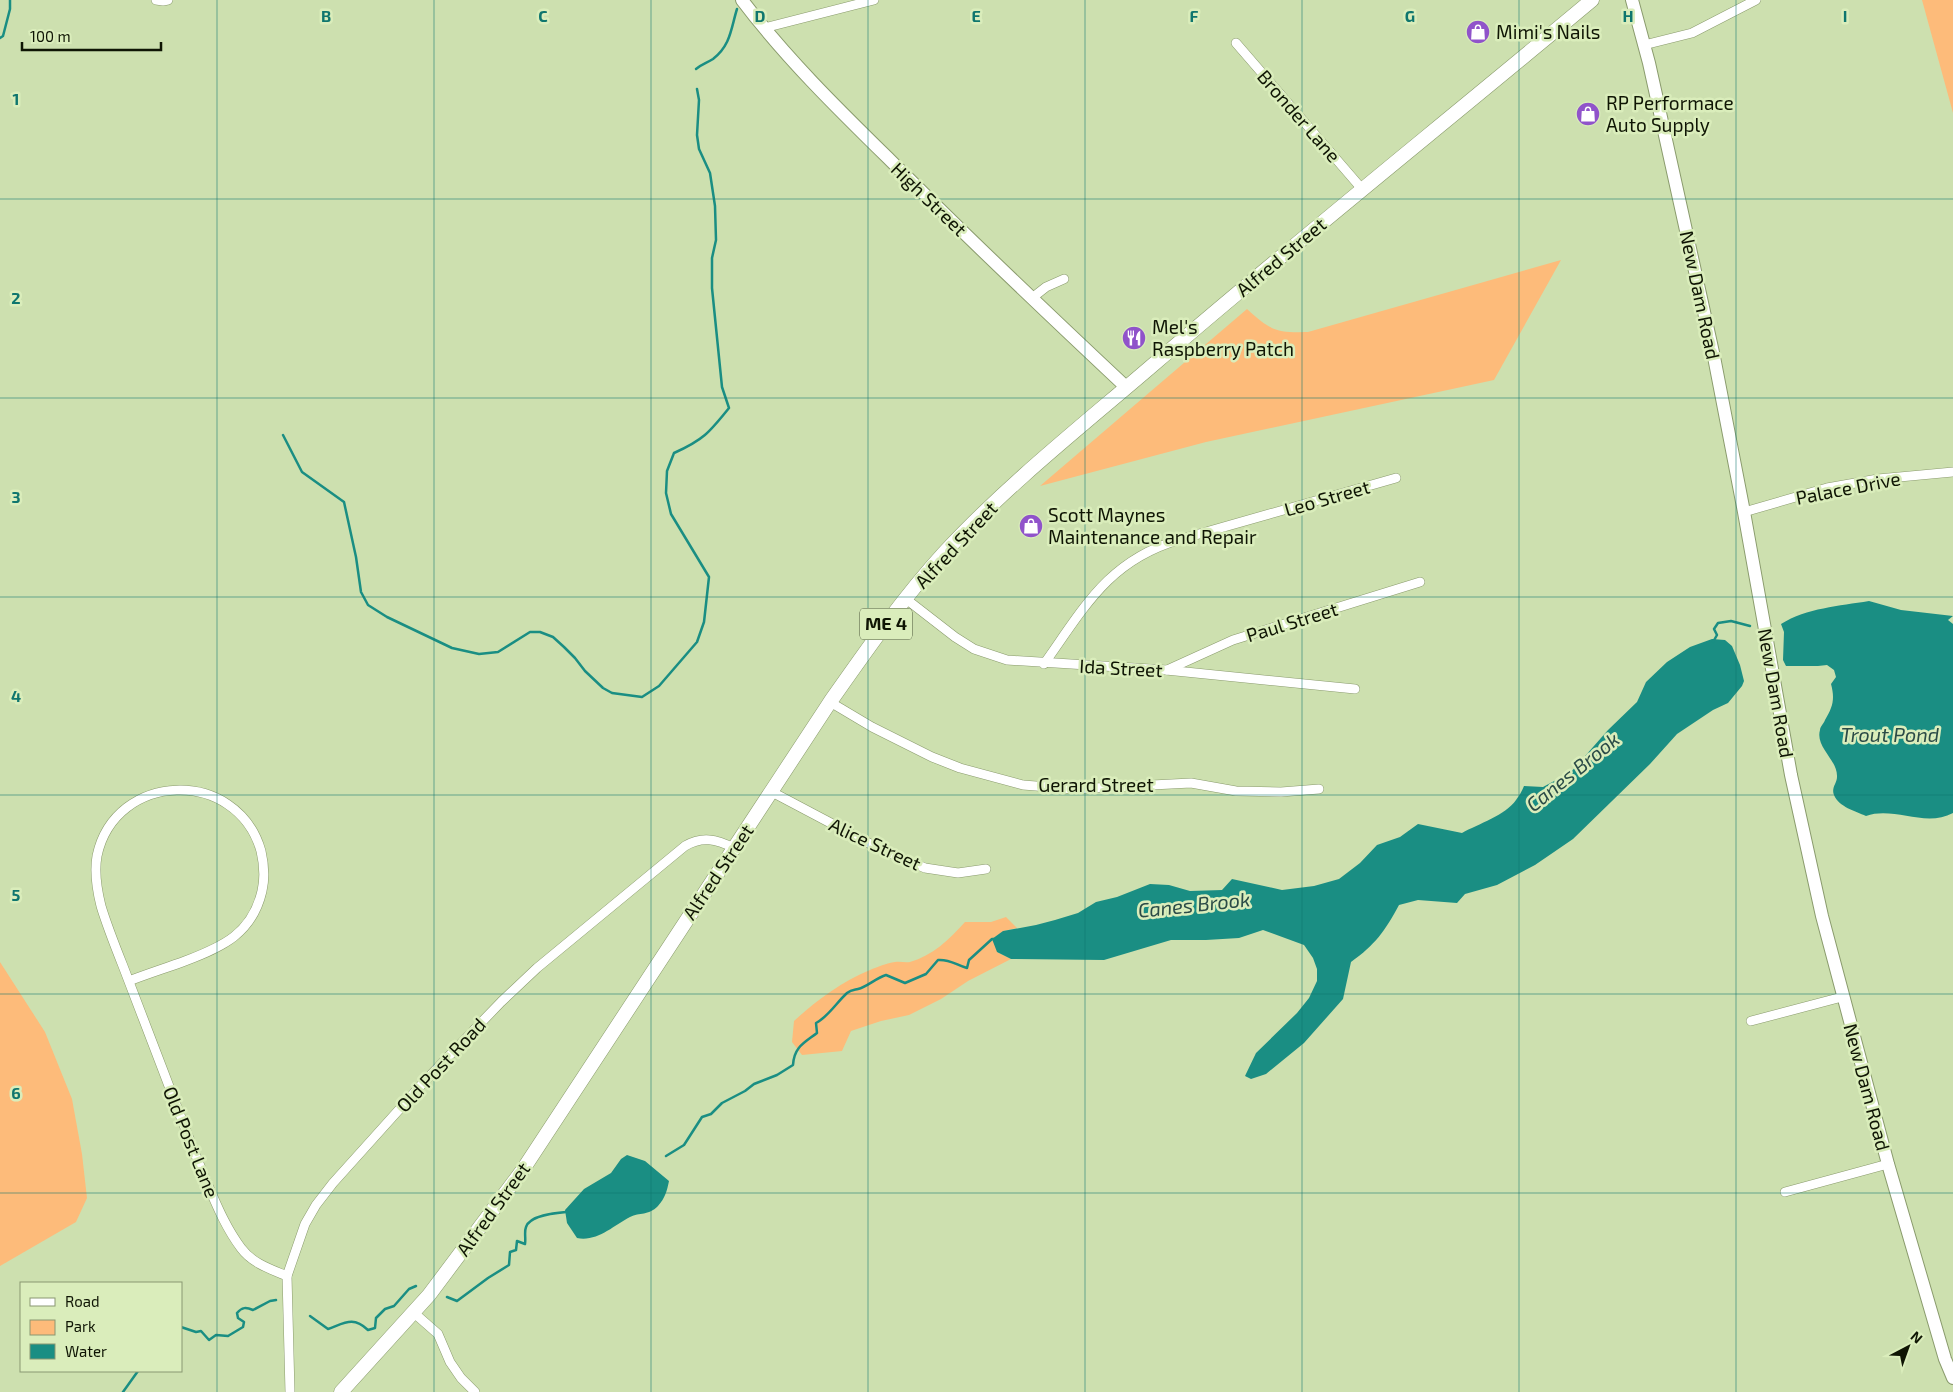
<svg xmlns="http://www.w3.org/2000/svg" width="1953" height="1392" font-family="'Exo 2',sans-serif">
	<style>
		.green { fill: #fdbb7a }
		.water { fill: #1a8e83 }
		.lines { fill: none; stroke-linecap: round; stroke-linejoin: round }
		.stream { stroke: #1a8e83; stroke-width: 2.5 }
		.street-casing { stroke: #8a9b6d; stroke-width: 10 }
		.secondary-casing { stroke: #8a9b6d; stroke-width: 14 }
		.primary-casing { stroke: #8a9b6d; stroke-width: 15 }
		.street { stroke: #fff; stroke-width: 9 }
		.secondary { stroke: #fff; stroke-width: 12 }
		.primary { stroke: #fff; stroke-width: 14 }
		.grid { fill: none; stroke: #0f766e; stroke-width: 1; stroke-opacity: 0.55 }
		.labels { text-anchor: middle; stroke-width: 5; stroke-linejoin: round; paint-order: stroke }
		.shield { fill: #daedbb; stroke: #4c563b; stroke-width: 1 }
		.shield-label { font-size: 18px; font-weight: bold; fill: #0f1504 }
		.poi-label { font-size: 19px; fill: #0f1504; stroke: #daedbb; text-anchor: start }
		.street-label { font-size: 19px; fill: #0f1504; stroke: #daedbb }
		.water-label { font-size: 20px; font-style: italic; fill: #2b4b47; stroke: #daedbb }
		.grid-label { font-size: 16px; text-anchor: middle; font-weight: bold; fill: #0f766e; stroke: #daedbb; stroke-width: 5; stroke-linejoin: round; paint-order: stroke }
	</style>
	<rect width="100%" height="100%" fill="#cde0af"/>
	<g class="green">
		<polygon points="1922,0 1953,0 1953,113"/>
		<path d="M 1561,260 L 1494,380 L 1206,442 L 1040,486 L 1247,309 C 1270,330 1276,333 1308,332 Z"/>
		<path d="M 1006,917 L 1017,928 L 1003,931 L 997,952 L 1011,959 L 968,981 L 941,999 L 909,1015 L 881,1021 L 851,1031 L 842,1051 L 802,1055 L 792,1042 L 794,1021 C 817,1000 841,982 870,970 C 877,967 887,963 895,962 C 900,961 905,963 910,962 C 932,956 950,939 965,922 L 991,922 Z"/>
		<polygon points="0,962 45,1032 72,1099 82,1154 87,1198 76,1222 0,1266"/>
	</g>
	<g class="water">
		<path d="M 1869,601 L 1901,610 L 1953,616 L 1948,620 L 1953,624 L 1953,813 C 1925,828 1894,806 1866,816 C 1855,811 1839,807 1834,795 C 1831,788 1837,783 1837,777 C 1838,760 1815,747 1820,730 C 1820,727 1824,723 1825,720 C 1833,707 1835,699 1831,684 L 1836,677 L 1834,670 L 1827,665 L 1818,666 L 1786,666 L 1783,660 L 1784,632 L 1781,624 C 1807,608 1839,606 1869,601 Z"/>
		<path d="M 1712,639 L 1725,640 L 1732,646 L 1740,665 L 1744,681 L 1742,686 L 1728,703 L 1713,710 L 1677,734 L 1650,764 L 1573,839 L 1535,865 L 1497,885 L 1465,894 L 1457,903 L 1418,900 L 1399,905 C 1385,931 1375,945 1351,962 L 1343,999 L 1304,1043 L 1266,1074 L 1251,1079 L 1245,1076 L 1256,1053 L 1297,1013 L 1309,998 L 1317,981 L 1317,969 L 1313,958 L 1304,945 L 1263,930 L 1239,938 L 1206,940 L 1171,940 L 1104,960 L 1011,959 L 997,952 L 992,939 L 1003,931 L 1036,925 L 1055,920 L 1078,913 L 1096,902 L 1117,897 L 1150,884 L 1169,885 L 1190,891 L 1222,890 L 1232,879 L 1282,890 L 1314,886 L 1339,879 L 1360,863 L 1377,845 L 1400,837 L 1418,824 L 1462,833 C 1478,824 1506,815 1516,800 C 1519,796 1522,791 1524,786 L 1543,787 L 1571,772 L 1608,730 L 1637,702 L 1646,682 L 1667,662 L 1690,647 Z"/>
		<path d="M 627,1155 L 645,1161 L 669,1181 C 667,1191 665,1198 658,1206 C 648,1216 640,1212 630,1217 C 613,1226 597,1242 577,1238 L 567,1223 L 565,1210 L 584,1189 L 611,1173 L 621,1159 Z"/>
	</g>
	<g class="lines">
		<g class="stream">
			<polyline points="0,38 3,36 10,9 10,0"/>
			<path d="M 696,69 C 702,64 707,63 713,59 C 731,45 731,28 737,9"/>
			<path d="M 283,435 L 302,472 L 344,502 L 356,557 L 361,592 L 368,605 L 387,617 L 452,648 L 479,654 L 498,652 L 530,632 L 540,632 L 553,637 L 564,647 L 575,658 L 585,671 L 603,688 L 612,693 L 642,697 L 659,686 L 697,642 L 704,622 L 709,577 L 671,514 L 666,493 L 667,471 L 674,453 C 703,440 709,433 729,408 L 722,387 L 712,288 L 712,258 L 716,240 L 715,206 L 710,173 L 699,149 L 697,135 L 699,100 L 697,89"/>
			<polyline points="1713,642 1717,635 1714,629 1718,623 1731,621 1750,626"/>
			<path d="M 666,1156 L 684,1145 L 702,1117 L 711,1114 L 722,1103 L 745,1091 L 754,1084 L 777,1075 L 793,1065 C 794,1047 804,1043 817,1033 L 816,1023 C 828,1017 837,1002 847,993 C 851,990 854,990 858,989 C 867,987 876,978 886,975 L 905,983 L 926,974 L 938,960 C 950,959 956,965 967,968 L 969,960 L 992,939 L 994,939"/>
			<path d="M 447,1297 L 457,1301 L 488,1278 L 509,1265 L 510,1252 L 516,1250 L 517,1241 L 525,1244 C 526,1238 524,1232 526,1227 C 530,1215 556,1213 567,1212"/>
			<path d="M 310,1316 L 328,1329 C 345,1323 353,1316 368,1330 L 375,1328 L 376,1318 L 385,1309 L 394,1306 L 409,1289 L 416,1286"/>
			<path d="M 181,1327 L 196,1332 L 201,1331 L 209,1340 L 216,1335 L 228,1336 L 243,1327 L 244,1322 L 238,1318 L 237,1313 C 242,1307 246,1307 253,1310 L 270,1301 L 276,1300"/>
			<polyline points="123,1392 138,1371"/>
		</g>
		<g class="street-casing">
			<g id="street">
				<polyline points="156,0 163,1 168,0"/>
				<polyline points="764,28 874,0"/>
				<polyline points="1236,43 1362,189"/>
				<polyline points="1644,45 1692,33 1756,0"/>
				<polyline points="1032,298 1046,287 1064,279"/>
				<polyline points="1744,512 1827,488 1878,479 1953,472"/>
				<polyline points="906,599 955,637 974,649 1007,660 1166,670 1355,689"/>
				<path d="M 1044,664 C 1084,608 1108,561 1178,540 L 1396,478"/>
				<polyline points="1167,670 1233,640 1420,582"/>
				<polyline points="830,702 872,727 932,757 960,768 1023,785 1074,789 1191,783 1236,791 1281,792 1319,789"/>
				<polyline points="772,792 876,847 925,868 958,873 986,869"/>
				<path d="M 129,981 C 147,974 166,968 185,961 C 222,947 252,934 262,891 C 265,878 264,864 261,851 C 237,767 115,771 97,856 C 94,873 97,890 101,906 C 107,926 115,946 123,966 C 137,1002 150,1037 164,1073 C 178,1110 192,1147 207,1183 C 217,1206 226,1228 241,1248 C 252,1263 270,1269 287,1276"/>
				<polyline points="1751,1021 1842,997"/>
				<polyline points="1785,1192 1888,1164"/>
				<polyline points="413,1312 438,1334 450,1362 461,1378 475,1392"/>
				<path d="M 290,1392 L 287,1276 L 305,1224 L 316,1205 L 333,1183 L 423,1083 L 501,1002 L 537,968 L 685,846 C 702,836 716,839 734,848"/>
			</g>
		</g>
		<g class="secondary-casing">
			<g id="secondary">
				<path d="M 742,0 C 786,58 837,108 889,159 C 966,236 1046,312 1126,387"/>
				<polyline points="1632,0 1649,63 1714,357 1744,512 1791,775 1822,916 1888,1164 1945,1359 1953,1378"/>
			</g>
		</g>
		<g class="primary-casing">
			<path id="primary" d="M 341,1392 L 429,1295 L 522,1171 L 830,702 C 866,651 902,599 944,553 C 1008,484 1083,425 1154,364 C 1298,240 1446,122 1592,0"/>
		</g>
		<use href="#street" class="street"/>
		<use href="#secondary" class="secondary"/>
		<use href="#primary" class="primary"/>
	</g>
	<path class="grid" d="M 217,0 L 217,1392M 434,0 L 434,1392M 651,0 L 651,1392M 868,0 L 868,1392M 1085,0 L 1085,1392M 1302,0 L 1302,1392M 1519,0 L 1519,1392M 1736,0 L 1736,1392M 0,199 L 1953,199M 0,398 L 1953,398M 0,597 L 1953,597M 0,795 L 1953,795M 0,994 L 1953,994M 0,1193 L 1953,1193"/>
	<defs>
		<g id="shop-disc" transform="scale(1.25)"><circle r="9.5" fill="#9053ca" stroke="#daedbb"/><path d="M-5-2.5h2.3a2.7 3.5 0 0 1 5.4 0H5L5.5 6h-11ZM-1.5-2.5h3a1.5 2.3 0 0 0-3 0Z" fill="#fff"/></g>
		<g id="restaurant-disc" transform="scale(1.25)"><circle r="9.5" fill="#9053ca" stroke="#daedbb"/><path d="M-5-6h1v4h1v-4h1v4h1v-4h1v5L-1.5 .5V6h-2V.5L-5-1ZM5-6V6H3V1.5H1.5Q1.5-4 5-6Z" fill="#fff"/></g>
	</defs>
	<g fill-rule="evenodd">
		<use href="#shop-disc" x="1478" y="32"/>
		<use href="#shop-disc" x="1588" y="114"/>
		<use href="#restaurant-disc" x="1134" y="338"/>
		<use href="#shop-disc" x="1031" y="526"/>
	</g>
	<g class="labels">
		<rect class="shield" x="860" y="608.5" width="52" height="31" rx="4"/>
		<g class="shield-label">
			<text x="886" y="630">ME 4</text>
		</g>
		<g class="poi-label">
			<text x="1496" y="39">Mimi's Nails</text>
			<text x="1606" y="110">RP Performace<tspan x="1606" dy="22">Auto Supply</tspan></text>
			<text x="1152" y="334">Mel's<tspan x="1152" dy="22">Raspberry Patch</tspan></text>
			<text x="1048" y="522">Scott Maynes<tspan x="1048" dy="22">Maintenance and Repair</tspan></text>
		</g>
		<g class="street-label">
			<text transform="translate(1299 116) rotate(49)" y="7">Bronder Lane</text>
			<text transform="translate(929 199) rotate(44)" y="7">High Street</text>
			<text transform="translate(1281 257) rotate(-40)" y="7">Alfred Street</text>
			<text transform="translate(1700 295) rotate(78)" y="7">New Dam Road</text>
			<text transform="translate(1848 488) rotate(-11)" y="7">Palace Drive</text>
			<text transform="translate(1327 498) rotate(-16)" y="7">Leo Street</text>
			<text transform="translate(956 545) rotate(-47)" y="7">Alfred Street</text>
			<text transform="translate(1292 622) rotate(-17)" y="7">Paul Street</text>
			<text transform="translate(1121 668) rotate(3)" y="7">Ida Street</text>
			<text transform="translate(1776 693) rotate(80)" y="7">New Dam Road</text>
			<text x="1096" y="792">Gerard Street</text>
			<text transform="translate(875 844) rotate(25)" y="7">Alice Street</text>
			<text transform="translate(718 872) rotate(-56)" y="7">Alfred Street</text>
			<text transform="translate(441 1065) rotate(-47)" y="7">Old Post Road</text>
			<text transform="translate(1867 1087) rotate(75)" y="7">New Dam Road</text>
			<text transform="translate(191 1142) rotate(68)" y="7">Old Post Lane</text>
			<text transform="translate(493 1209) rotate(-54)" y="7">Alfred Street</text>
		</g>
		<g class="water-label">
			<text x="1890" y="742">Trout Pond</text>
			<text transform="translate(1573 772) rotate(-39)" y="7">Canes Brook</text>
			<text transform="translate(1194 905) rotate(-6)" y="7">Canes Brook</text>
		</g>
	</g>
	<g class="grid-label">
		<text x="326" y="22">B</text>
		<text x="543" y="22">C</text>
		<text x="760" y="22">D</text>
		<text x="976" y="22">E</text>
		<text x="1194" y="22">F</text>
		<text x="1410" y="22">G</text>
		<text x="1628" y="22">H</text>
		<text x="1845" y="22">I</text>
		<text x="16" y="105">1</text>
		<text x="16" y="304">2</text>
		<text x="16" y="503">3</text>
		<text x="16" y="702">4</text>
		<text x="16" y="901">5</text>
		<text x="16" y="1099">6</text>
	</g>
	<rect x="20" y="1282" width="162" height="90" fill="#daedbb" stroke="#899772"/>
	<rect x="30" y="1298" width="25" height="8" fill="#ffffff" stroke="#899772"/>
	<text x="65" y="1307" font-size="15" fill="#0f1504">Road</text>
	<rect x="30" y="1320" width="25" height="15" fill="#fdbb7a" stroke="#899772"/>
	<text x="65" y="1332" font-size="15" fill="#0f1504">Park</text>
	<rect x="30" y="1344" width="25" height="15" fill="#1a8e83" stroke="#899772"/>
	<text x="65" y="1357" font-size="15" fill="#0f1504">Water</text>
	<g transform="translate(1908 1347) rotate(41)" stroke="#daedbb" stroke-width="4" paint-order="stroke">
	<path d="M0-4L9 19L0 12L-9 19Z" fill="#0f1504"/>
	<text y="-8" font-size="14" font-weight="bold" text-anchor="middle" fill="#0f1504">N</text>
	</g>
	<path d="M22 42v8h139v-8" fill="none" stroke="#0f1504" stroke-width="2.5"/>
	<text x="30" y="42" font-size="15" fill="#0f1504" stroke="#daedbb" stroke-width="4" paint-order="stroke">100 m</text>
</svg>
